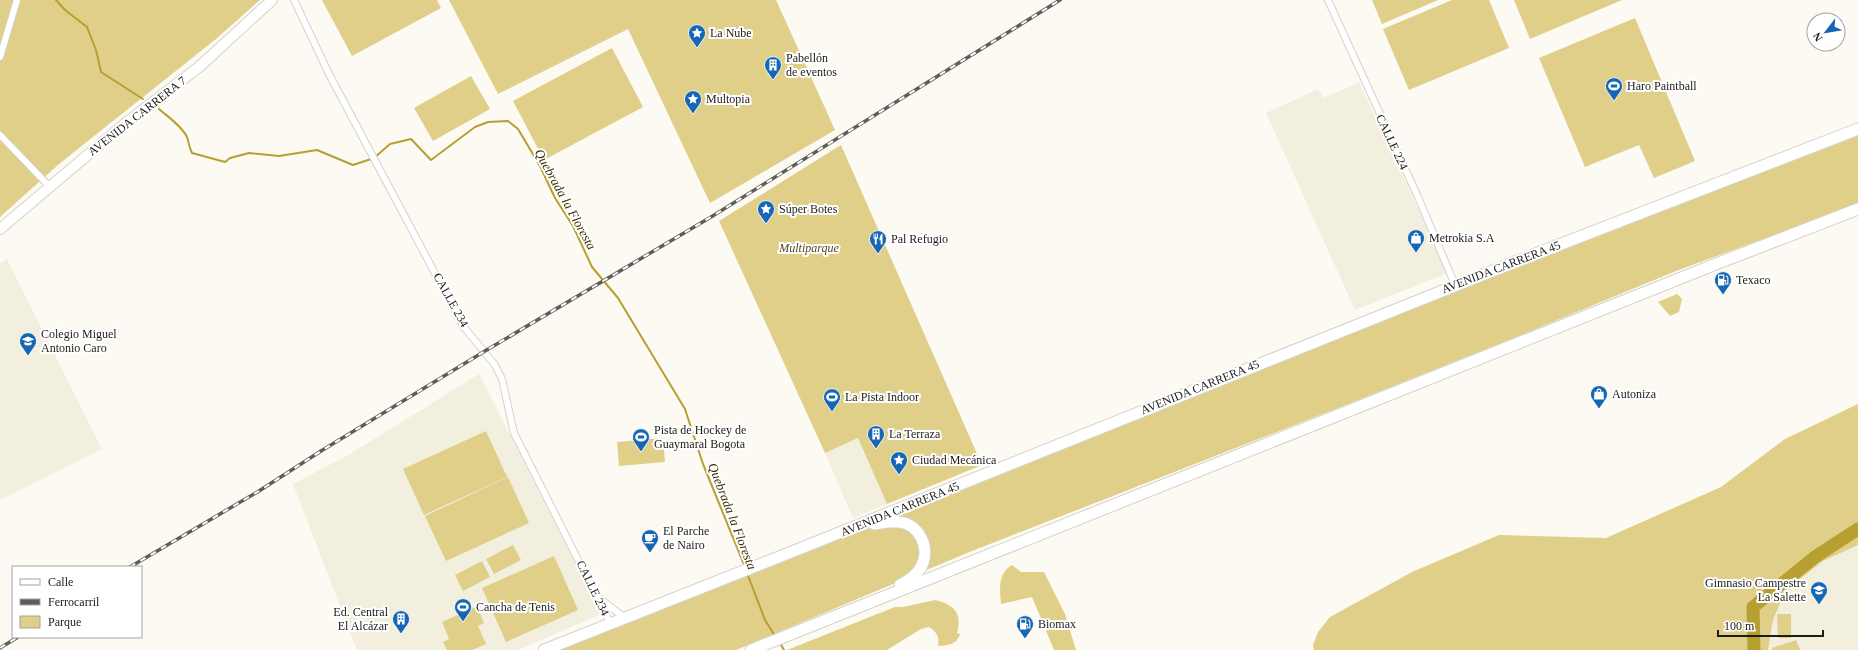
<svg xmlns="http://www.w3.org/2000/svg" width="1858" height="650" font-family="'Times New Roman',serif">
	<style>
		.built { fill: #f2efdf }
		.green { fill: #dfcf89 }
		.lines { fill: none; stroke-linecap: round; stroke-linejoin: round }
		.stream { stroke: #b7a031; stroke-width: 2 }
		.river { stroke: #b7a031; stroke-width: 13 }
		.street-casing { stroke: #d4d2ca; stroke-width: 8 }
		.primary-casing { stroke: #d4d2ca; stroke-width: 12 }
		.highway-casing { stroke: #d4d2ca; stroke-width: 13 }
		.street { stroke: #fff; stroke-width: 6 }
		.primary { stroke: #fff; stroke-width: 10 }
		.highway { stroke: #fff; stroke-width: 11 }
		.rail-casing { stroke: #5e5d59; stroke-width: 3.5 }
		.rail { stroke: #fff; stroke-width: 2; stroke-dasharray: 6; stroke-linecap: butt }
		.labels { text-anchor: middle; stroke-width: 4; stroke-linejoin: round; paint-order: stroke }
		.poi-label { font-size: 12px; fill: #1b1b18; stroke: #fff; text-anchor: start }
		.street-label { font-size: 12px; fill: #1b1b18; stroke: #fff }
		.park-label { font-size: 12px; font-style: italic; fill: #52481c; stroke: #fff }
		.water-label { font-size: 13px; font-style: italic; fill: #3b3102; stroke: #fff }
	</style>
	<rect width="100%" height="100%" fill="#fcfaf3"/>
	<g class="built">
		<polygon points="1359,82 1448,273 1355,310 1266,113 1318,89 1324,98"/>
		<polygon points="7,259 102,449 0,500 0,264"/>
		<polygon points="479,374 601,614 518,650 357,650 293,484 350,454"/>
		<polygon points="858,438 887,504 853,518 825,453"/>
		<polygon points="1858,545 1858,650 1768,650 1773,620 1786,590 1823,561"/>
	</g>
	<g class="green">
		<polygon points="0,0 260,0 216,39 59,164 0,217"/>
		<polygon points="322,0 437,0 441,8 352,56"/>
		<polygon points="449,0 776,0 835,130 710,203 628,29 498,94"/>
		<polygon points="1372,0 1438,0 1382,24"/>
		<polygon points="1452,0 1489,0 1509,48 1409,90 1383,29"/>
		<polygon points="1514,0 1622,0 1530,39"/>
		<polygon points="1635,18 1695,161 1654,178 1639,145 1585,167 1539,58"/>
		<polygon points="612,48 643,107 544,160 513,101"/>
		<polygon points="471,76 490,109 433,141 414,108"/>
		<polygon points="1858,136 1858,204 1676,271 1504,342 1328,412 967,553 736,650 556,650 662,610 768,566 871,527 1466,287 1657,212"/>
		<polygon points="841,145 982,465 887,504 858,438 825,453 719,221"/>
		<polygon points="1677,294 1682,299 1679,312 1670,316 1658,302"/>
		<polygon points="1858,404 1858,545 1823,561 1786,590 1773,620 1768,650 1314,650 1313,645 1318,632 1330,617 1412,572 1499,535 1606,538 1721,487 1785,439"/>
		<polygon points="486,431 507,477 424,515 403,469"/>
		<polygon points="663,438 665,462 619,466 617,442"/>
		<polygon points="508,477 529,523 446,561 425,516"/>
		<polygon points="513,545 521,560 494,574 486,559"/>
		<polygon points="554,556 578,610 506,642 482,588"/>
		<polygon points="482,561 490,577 463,591 455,575"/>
		<path d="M 1012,565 L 1021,572 L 1044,572 L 1065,614 L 1076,650 L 1054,650 L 1032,597 L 1001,604 C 1000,589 997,574 1012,565 Z"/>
		<path d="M 935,600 C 953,604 963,613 957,633 L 960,634 C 957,645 948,645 938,646 C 940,637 936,631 929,627 L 921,629 L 887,650 L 787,650 L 895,607 L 903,607 Z"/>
		<polygon points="477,606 484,623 478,626 486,644 472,650 447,650 443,642 449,639 442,622"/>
		<polygon points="1777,614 1791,614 1791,638 1778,638"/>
		<polygon points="1796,640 1800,650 1772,650 1772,648"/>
	</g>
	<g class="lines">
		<g class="stream">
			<polyline points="56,0 65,10 87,27 96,50 101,72 143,99"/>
			<path d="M 159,109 C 168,117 182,126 187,137 C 189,143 189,147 192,153 L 225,162 L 230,158 L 249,153 L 279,156 L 317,150 L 353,165 L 374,158 L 390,144 L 411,139 L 431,160 L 475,127 L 488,122 L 508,121 L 518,129 L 540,166 L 555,198 L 573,226 L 592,267 L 618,298 L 685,409 L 703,464 L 745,567"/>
			<polyline points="747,573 765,620 775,636"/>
			<polyline points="780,643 784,650"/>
		</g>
		<polyline class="river" points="1754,650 1753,607 1815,557 1858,529"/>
		<g class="street-casing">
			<g id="street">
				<polyline points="294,0 329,74 463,326 495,365 502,379 514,433 610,623"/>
				<polyline points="1328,0 1418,197 1455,285"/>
				<polyline points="0,57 17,0"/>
				<polyline points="0,135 50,187"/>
				<polyline points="599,598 625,618"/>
			</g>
		</g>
		<g class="primary-casing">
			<polyline id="primary" points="0,229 122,126 199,67 272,0"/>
		</g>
		<g class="highway-casing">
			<g id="highway">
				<path d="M 874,524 C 882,523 891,521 899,522 C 920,524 931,549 921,567 C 916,576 908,581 900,585"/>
				<polyline points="544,650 784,555 1502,267 1858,129"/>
				<polyline points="751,650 1716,264 1858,209"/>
			</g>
		</g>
		<use href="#street" class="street"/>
		<use href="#primary" class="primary"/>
		<use href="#highway" class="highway"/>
		<g class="rail-casing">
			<g id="rail">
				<polyline points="130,567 259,491 321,451 485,351 711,217 1060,0"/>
				<polyline points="0,648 18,637"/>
			</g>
		</g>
		<use href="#rail" class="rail"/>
	</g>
	<defs>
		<g id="sight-pin" transform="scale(0.9)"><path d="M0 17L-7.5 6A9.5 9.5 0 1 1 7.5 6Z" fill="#1666b4" stroke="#fff"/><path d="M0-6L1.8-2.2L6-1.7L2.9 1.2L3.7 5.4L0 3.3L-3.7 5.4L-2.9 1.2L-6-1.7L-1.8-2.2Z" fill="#fff"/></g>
		<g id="building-pin" transform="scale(0.9)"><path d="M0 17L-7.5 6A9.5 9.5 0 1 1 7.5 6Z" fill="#1666b4" stroke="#fff"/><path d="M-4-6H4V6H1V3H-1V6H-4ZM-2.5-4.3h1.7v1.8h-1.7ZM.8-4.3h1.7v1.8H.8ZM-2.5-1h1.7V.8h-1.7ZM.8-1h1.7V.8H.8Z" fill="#fff"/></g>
		<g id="stadium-pin" transform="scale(0.9)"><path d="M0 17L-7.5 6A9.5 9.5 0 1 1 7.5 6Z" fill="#1666b4" stroke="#fff"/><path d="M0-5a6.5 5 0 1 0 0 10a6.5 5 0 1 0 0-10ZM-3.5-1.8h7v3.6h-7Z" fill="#fff"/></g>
		<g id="shop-pin" transform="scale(0.9)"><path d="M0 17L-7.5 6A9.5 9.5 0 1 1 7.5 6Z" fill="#1666b4" stroke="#fff"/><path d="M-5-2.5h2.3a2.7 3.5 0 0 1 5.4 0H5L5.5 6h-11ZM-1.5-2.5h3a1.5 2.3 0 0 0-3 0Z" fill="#fff"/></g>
		<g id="restaurant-pin" transform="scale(0.9)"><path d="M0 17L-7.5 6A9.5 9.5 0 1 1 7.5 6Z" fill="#1666b4" stroke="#fff"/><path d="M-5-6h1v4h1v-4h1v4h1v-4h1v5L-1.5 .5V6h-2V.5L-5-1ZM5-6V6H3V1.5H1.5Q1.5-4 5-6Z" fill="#fff"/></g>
		<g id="fuel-pin" transform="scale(0.9)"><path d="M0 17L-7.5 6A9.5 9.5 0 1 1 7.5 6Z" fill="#1666b4" stroke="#fff"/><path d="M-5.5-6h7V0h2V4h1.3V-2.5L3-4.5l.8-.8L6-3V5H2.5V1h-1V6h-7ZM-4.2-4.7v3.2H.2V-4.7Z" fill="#fff"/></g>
		<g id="school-pin" transform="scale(0.9)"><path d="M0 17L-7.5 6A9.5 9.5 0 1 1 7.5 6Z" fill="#1666b4" stroke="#fff"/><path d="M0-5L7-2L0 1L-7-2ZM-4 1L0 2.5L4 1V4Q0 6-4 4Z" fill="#fff"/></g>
		<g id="cafe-pin" transform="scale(0.9)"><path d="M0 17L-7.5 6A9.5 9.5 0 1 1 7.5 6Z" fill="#1666b4" stroke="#fff"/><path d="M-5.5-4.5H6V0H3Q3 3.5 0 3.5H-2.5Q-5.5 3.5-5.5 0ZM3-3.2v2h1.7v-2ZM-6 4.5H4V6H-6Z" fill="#fff"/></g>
	</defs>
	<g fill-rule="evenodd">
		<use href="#sight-pin" x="697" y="33"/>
		<use href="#building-pin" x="773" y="65"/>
		<use href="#stadium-pin" x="1614" y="86"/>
		<use href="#sight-pin" x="693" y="99"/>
		<use href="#sight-pin" x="766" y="209"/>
		<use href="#shop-pin" x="1416" y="238"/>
		<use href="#restaurant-pin" x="878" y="239"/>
		<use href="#fuel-pin" x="1723" y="280"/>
		<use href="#school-pin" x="28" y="341"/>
		<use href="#shop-pin" x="1599" y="394"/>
		<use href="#stadium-pin" x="832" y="397"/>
		<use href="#building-pin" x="876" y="434"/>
		<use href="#stadium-pin" x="641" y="437"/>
		<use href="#sight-pin" x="899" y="460"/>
		<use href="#cafe-pin" x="650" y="538"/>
		<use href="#school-pin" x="1819" y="590"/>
		<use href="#stadium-pin" x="463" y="607"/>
		<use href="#building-pin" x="401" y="619"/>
		<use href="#fuel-pin" x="1025" y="624"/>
	</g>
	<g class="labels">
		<g class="poi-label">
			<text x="710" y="37">La Nube</text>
			<text x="786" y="62">Pabellón<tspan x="786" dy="14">de eventos</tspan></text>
			<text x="1627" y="90">Haro Paintball</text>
			<text x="706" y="103">Multopia</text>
			<text x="779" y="213">Súper Botes</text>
			<text x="1429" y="242">Metrokia S.A</text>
			<text x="891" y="243">Pal Refugio</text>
			<text x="1736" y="284">Texaco</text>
			<text x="41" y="338">Colegio Miguel<tspan x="41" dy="14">Antonio Caro</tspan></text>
			<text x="1612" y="398">Autoniza</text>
			<text x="845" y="401">La Pista Indoor</text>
			<text x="654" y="434">Pista de Hockey de<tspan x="654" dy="14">Guaymaral Bogota</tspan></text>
			<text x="889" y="438">La Terraza</text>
			<text x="912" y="464">Ciudad Mecánica</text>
			<text x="663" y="535">El Parche<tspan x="663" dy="14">de Nairo</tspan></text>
			<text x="1806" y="587" text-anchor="end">Gimnasio Campestre<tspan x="1806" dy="14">La Salette</tspan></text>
			<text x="476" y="611">Cancha de Tenis</text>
			<text x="388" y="616" text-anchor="end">Ed. Central<tspan x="388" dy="14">El Alcázar</tspan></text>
			<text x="1038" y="628">Biomax</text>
		</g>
		<g class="street-label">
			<text transform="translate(137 116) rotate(-38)" y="4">AVENIDA CARRERA 7</text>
			<text transform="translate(1392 142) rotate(65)" y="4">CALLE 224</text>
			<text transform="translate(1501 267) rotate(-21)" y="4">AVENIDA CARRERA 45</text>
			<text transform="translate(451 300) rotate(61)" y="4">CALLE 234</text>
			<text transform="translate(1200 387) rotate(-22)" y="4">AVENIDA CARRERA 45</text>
			<text transform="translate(900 509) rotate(-22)" y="4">AVENIDA CARRERA 45</text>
			<text transform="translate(593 588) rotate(64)" y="4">CALLE 234</text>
		</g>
		<g class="park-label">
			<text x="809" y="252">Multiparque</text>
		</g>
		<g class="water-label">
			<text transform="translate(566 199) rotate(61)" y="5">Quebrada la Floresta</text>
			<text transform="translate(733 516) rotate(69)" y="5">Quebrada la Floresta</text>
		</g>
	</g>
	<rect x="12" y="566" width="130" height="72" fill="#ffffff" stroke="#a4a4a3"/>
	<rect x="20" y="579" width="20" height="6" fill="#ffffff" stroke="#a4a4a3"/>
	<text x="48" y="586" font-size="12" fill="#1b1b18">Calle</text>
	<rect x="20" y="599" width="20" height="6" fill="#5e5d59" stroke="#a4a4a3"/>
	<text x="48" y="606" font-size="12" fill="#1b1b18">Ferrocarril</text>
	<rect x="20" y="616" width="20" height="12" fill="#dfcf89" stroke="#a4a4a3"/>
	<text x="48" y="626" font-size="12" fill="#1b1b18">Parque</text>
	<g transform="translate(1826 32) rotate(239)"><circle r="19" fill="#ffffff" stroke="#a4a4a3"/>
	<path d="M0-3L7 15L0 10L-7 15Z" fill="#1666b4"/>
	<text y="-6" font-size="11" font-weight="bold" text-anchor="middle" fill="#1b1b18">N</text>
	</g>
	<path d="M1718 630v6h105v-6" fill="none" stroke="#1b1b18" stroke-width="2"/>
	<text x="1724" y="630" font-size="12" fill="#1b1b18" stroke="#ffffff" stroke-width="3" paint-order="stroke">100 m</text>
</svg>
